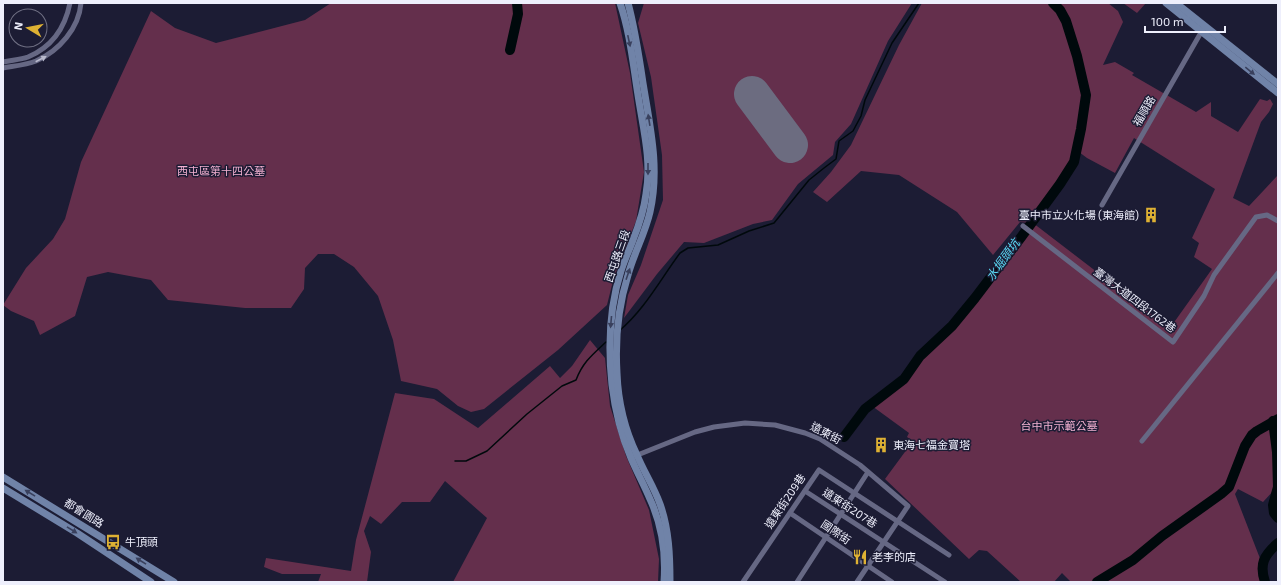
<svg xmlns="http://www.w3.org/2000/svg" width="1281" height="585" font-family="'Exo 2','Noto Sans TC',sans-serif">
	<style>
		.green { fill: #642f4c; fill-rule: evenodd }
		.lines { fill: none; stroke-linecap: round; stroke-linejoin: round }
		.stream { stroke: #00090c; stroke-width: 1.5 }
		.river { stroke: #00090c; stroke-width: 10 }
		.runway { stroke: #6c6c80; stroke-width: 36 }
		.street { stroke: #666884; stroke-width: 5 }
		.secondary { stroke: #7083a8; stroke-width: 7 }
		.oneway { fill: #39405d }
		.oneway2 { fill: #b8b9cc }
		.labels { text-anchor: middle; stroke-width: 3; stroke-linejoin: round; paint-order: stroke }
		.street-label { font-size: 11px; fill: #eeeffc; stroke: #1c1c34 }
		.park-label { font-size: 11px; fill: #f2b0d1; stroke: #1c1c34 }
		.poi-label { font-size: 11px; fill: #eeeffc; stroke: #1c1c34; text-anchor: start }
		.water-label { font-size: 12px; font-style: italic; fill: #5ad8f4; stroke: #1c1c34 }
	</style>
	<rect width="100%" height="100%" fill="#1c1c34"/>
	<g class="green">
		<polygon points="331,3 615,3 630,73 644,172 636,221 614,277 607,305 558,350 484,409 471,412 458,406 437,389 401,381 393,340 378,296 354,267 334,254 318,254 305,268 304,289 291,308 245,308 168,300 151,280 108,272 87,277 75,316 40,335 34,321 11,311 3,305 26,268 53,239 65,219 81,162 151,11 175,28 216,43 305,20"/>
		<polygon points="644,3 912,3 888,41 851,124 835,142 833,155 798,184 772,220 753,224 704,243 684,242 657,274 624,318 628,295 641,265 663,200 662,155 651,77 638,23"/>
		<path d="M 922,3 L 1108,3 L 1118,11 L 1123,22 L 1103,65 L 1115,62 L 1134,73 L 1132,75 L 1196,112 L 1211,102 L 1211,116 L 1238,132 L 1260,99 L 1267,101 L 1270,99 L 1273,104 L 1269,112 L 1261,122 L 1233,198 L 1249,206 L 1278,175 L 1278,415 L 1274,418 L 1277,443 L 1274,490 L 1263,502 L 1238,489 L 1235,494 L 1261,561 L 1260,582 L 1071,582 L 1062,573 L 1054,582 L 1021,582 L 987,551 L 979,550 L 969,559 L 885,479 L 913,441 L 907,437 L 909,433 L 872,406 L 906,379 L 921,356 L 953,327 L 976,299 L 1032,223 L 1020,222 L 993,255 L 957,212 L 899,175 L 861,171 L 827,202 L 813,192 L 831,172 L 851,145 L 899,45 ZM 1134,138 L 1215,189 L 1192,238 L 1199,243 L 1194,257 L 1212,269 L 1170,328 L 1033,223 L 1056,196 L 1073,166 L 1079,152 L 1087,158 L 1115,173 Z"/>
		<polygon points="1123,3 1146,3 1137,13"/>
		<polygon points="590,340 605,358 610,406 626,456 649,510 659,559 658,582 453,582 487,518 445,481 430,502 402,502 381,524 370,516 364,531 371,552 367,582 318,582 321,574 282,574 264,567 266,558 351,571 356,540 395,393 434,399 478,428 550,366 560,378 572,366"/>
	</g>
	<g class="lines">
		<g class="stream">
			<path d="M 619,331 C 645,309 660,280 680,253 L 688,248 L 718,245 L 749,231 L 774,223 L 809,180 L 824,168 L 836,159 L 839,141 L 853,131 L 861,116 L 865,100 L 892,43 L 919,3"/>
			<path d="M 455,461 L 466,461 L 487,451 L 527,414 L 562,386 L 576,380 C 583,362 592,355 606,342"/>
		</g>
		<g class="river">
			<polyline points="510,50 518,14 517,3"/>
			<polyline points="1273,421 1277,452 1278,487 1273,505 1274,513 1278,518"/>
			<polyline points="844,437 865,409 904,379 920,356 952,326 975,298 1022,236 1060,184 1074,162 1081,129 1086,95 1077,56 1066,21 1060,10 1053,3"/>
			<polyline points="1097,582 1133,560 1162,536 1221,494 1229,487 1245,446 1252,435 1257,431 1278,419"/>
			<path d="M 1265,582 C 1259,564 1264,555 1278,543"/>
		</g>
		<polyline class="runway" points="752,94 790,145"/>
		<g class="street">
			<path d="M 3,62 C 11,60 20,60 28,57 C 52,47 65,28 70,3"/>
			<path d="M 3,68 C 14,66 26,65 36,61 C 59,51 79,28 81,3"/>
			<polyline points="1102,205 1203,29"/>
			<polyline points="1023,226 1173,342 1204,296 1214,275 1256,217 1267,215 1278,221"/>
			<polyline points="1142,441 1278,273"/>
			<polyline points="635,456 695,432 714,427 745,423 775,425 805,433 820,439 860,465 908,506 857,582"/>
			<polyline points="805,491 945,582"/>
			<polyline points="790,513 892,582"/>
			<polyline points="743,582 819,470 949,555"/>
			<polyline points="797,582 868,472"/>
		</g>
		<g class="secondary">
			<path d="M 620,3 C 630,32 633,64 638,95 C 643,128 652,161 646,194 C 644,210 639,225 633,240 C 629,251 624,261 621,271 C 609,308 608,347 612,385 C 615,410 621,435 631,458 C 637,472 644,485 650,499 C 662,525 666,554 664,582"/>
			<path d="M 628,3 C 635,29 639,56 643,83 C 650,127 660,168 650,212 C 645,234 634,253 628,275 C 618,307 615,340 617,373 C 618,401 625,430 637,455 C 644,472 654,487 660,504 C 669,529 670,556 670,582"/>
			<polyline points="1166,3 1278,93"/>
			<polyline points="1176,3 1278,84"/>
			<polyline points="3,477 174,582"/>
			<polyline points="3,488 77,533 151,582"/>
		</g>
	</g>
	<defs><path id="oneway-solid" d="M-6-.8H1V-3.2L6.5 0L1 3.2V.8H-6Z"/></defs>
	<g class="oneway">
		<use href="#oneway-solid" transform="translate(629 41) rotate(78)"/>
		<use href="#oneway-solid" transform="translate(1250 71) rotate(39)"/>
		<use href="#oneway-solid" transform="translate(649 120) rotate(-99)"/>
		<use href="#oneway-solid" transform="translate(648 169) rotate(90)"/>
		<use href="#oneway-solid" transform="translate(628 274) rotate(-71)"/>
		<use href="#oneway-solid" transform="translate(611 322) rotate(95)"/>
		<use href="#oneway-solid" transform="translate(30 493) rotate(-149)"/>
		<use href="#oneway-solid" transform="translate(72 530) rotate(32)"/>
		<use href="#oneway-solid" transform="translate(141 561) rotate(-148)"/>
	</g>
	<use class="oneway2" href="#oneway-solid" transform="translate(41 59) rotate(-27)"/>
	<defs>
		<g id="building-bare" transform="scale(1.2)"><path d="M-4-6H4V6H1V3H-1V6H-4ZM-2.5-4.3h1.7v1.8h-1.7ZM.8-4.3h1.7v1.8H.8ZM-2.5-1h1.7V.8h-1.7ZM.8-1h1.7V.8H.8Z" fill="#deb133" stroke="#1c1c34" stroke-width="2.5" paint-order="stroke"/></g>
		<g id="bus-bare" transform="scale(1.2)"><path d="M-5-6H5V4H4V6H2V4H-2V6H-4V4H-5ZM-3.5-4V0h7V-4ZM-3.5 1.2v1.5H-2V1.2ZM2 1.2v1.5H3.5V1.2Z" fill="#deb133" stroke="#1c1c34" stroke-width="2.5" paint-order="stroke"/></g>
		<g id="restaurant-bare" transform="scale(1.2)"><path d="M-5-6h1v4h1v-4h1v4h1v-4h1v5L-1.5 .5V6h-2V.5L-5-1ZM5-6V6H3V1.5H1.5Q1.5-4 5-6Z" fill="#deb133" stroke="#1c1c34" stroke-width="2.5" paint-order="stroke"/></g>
	</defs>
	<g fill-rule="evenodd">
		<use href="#building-bare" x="1151" y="215"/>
		<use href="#building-bare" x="881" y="445"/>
		<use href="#bus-bare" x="113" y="542"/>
		<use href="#restaurant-bare" x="860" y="557"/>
	</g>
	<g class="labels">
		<g class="street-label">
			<text transform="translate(1144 111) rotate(-60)" y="4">福順路</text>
			<text transform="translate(617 256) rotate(-71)" y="4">西屯路三段</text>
			<text transform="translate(1135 300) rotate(37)" y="4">臺灣大道四段1762巷</text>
			<text transform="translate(826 433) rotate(28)" y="4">遠東街</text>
			<text transform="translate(785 501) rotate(-56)" y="4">遠東街209巷</text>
			<text transform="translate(850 508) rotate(33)" y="4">遠東街207巷</text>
			<text transform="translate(84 513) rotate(32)" y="4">都會園路</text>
			<text transform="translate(836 532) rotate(34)" y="4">國際街</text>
		</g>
		<g class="park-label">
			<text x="221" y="175">西屯區第十四公墓</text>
			<text x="1059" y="430">台中市示範公墓</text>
		</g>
		<g class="poi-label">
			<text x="1139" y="219" text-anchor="end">臺中市立火化場 (東海館)</text>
			<text x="893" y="449">東海七福金寶塔</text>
			<text x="125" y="546">牛頂頭</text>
			<text x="872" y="561">老李的店</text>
		</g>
		<g class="water-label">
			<text transform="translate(1003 260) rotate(-54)" y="4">水堀頭坑</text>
		</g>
	</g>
	<rect width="1281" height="585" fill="none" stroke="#eeeffc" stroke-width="8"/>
	<g transform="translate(28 28) rotate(280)"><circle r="19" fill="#1c1c34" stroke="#707084"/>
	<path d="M0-3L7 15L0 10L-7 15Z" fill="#deb133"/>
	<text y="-6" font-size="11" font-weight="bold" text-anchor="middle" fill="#eeeffc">N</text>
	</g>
	<path d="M1145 26v6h80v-6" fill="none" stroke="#eeeffc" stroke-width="2"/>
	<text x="1151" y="26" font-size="12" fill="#eeeffc" stroke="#1c1c34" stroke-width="3" paint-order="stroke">100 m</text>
</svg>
